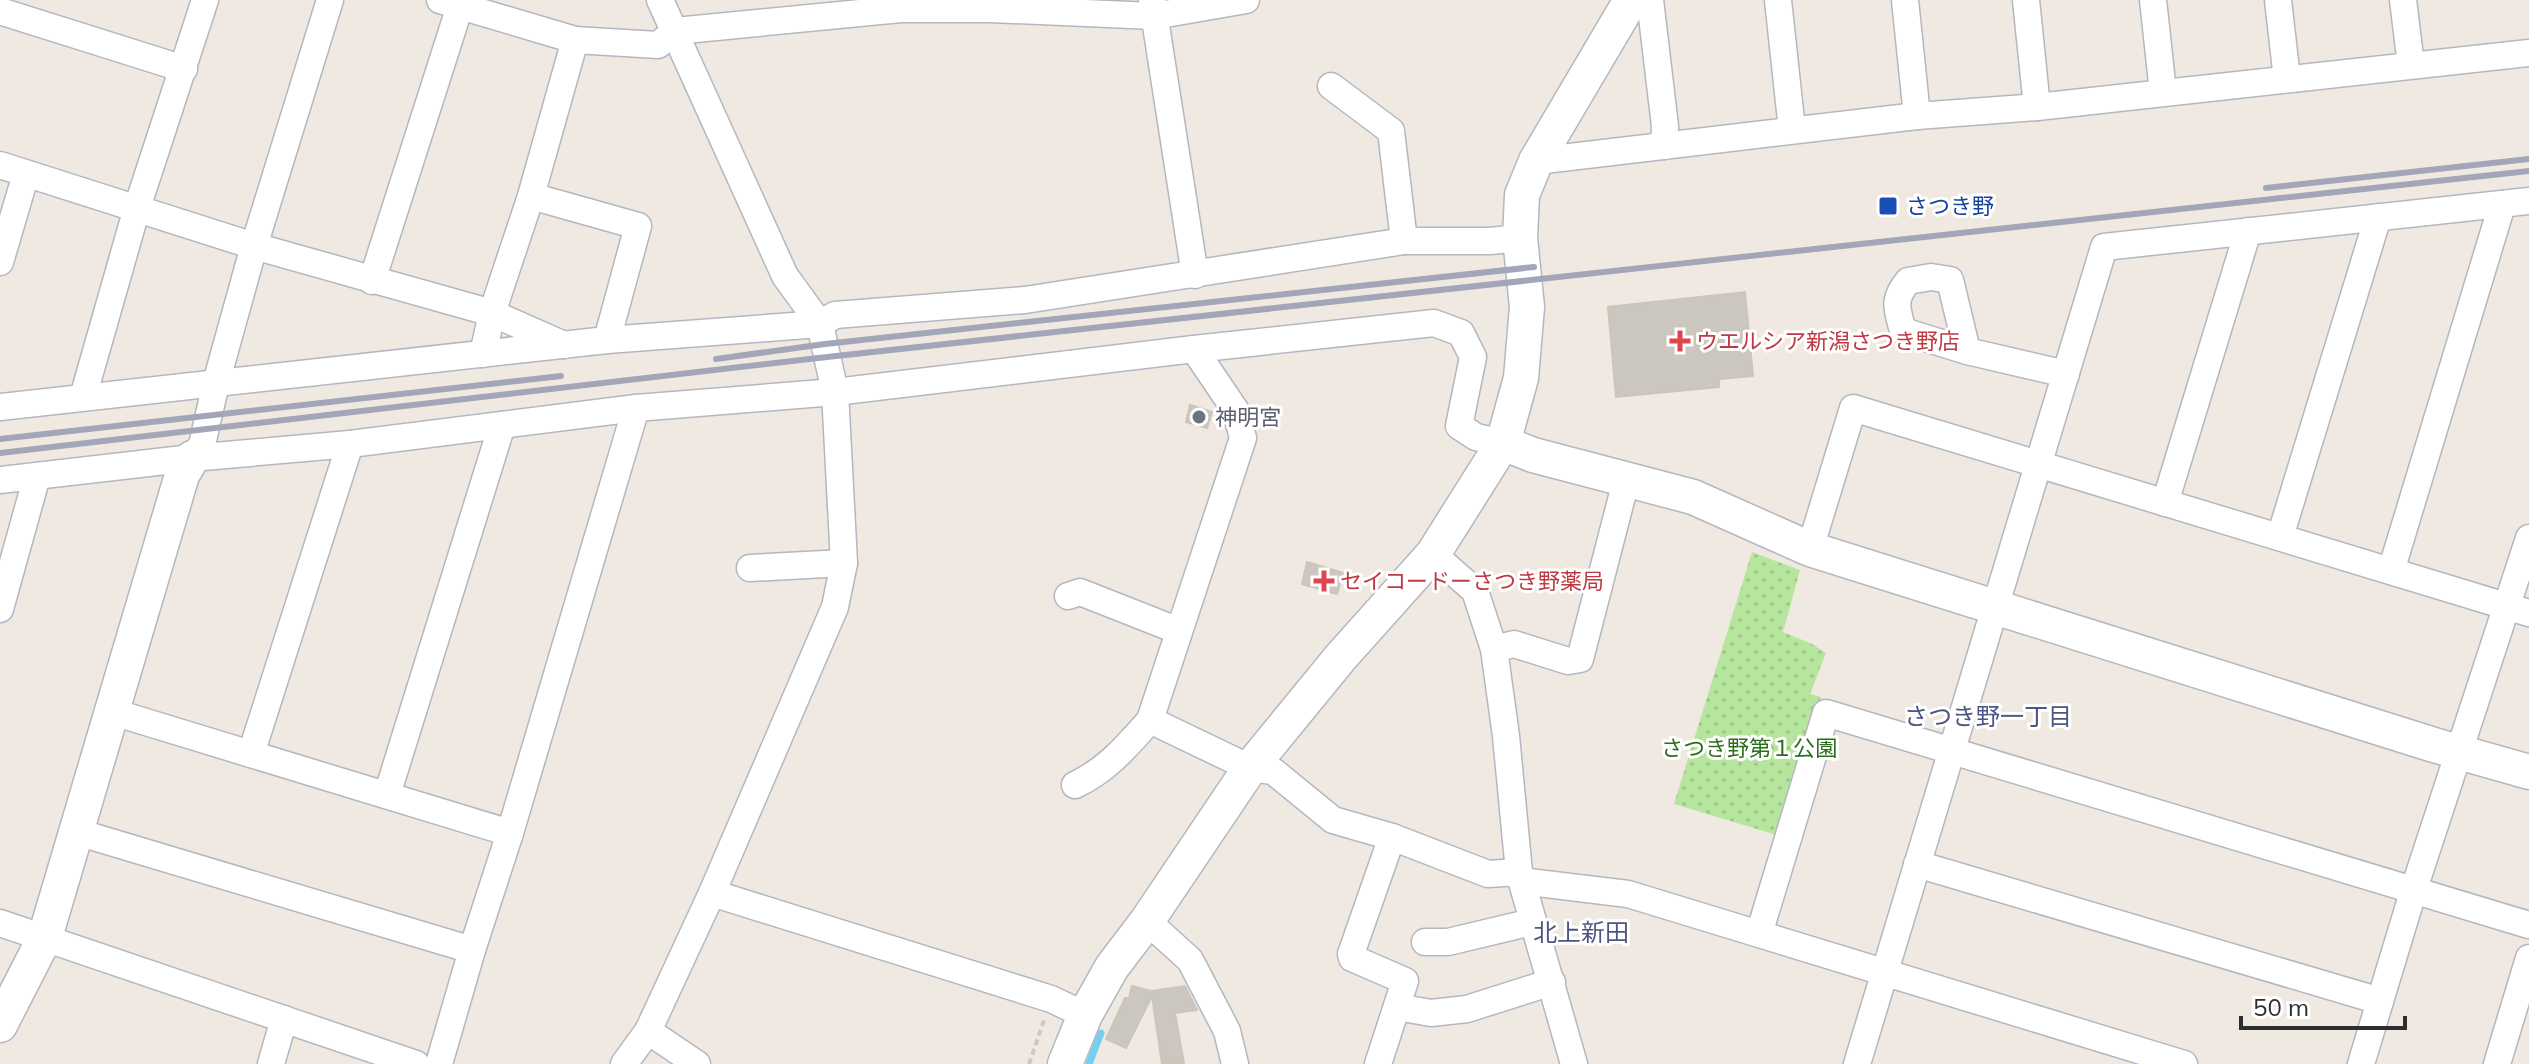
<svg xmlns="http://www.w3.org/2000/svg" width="2529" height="1064" font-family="Mulish,'Noto Sans JP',sans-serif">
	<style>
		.park { fill: url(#park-dots) }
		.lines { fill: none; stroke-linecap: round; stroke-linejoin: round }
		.stream { stroke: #75cff0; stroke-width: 7 }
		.building { fill: #cbc7bf; stroke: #cbc5ba; stroke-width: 2 }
		.minor-casing { stroke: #b4b7c1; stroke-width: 29 }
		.tertiary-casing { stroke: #b4b7c1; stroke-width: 37 }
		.path { stroke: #c9c9c9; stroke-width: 4; stroke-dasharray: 6 4; stroke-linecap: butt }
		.minor { stroke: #fff; stroke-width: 26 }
		.tertiary { stroke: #fff; stroke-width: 34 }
		.rail { stroke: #a3a6b8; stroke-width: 6 }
		.transit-dot { fill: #1a4fb4; stroke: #fff; stroke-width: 3 }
		.health-dot { fill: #e0444e; stroke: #fff; stroke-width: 3 }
		.worship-dot { fill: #6b7280; stroke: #fff; stroke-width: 3 }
		.labels { text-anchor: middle; stroke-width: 6; stroke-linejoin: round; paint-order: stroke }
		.transit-label { font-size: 22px; fill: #164399; stroke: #fff; text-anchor: start }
		.health-label { font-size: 22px; fill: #be3a42; stroke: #fff; text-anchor: start }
		.worship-label { font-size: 22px; fill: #5b616d; stroke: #fff; text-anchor: start }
		.park-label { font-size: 22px; fill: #2c6e1b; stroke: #fff }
		.neighbourhood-label { font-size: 24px; fill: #4d5680; stroke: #fff }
	</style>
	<defs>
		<pattern id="park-dots" width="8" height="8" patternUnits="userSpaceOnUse" patternTransform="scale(2)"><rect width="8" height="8" fill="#b6e59e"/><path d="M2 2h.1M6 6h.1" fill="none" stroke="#9dc588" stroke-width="1.8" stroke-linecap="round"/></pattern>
	</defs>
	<rect width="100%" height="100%" fill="#efe9e1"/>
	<polygon class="park" points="1752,552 1800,570 1783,632 1812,644 1826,653 1810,694 1821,697 1780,836 1674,804"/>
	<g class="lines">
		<polyline class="stream" points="1089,1064 1101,1033"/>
	</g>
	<g class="building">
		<polygon points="1745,292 1753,376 1719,379 1719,387 1616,397 1608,307"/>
		<polygon points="1190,405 1212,412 1207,428 1186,422"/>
		<polygon points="1307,562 1343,573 1337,594 1302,584"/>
		<polygon points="1132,986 1151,991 1185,986 1197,1010 1175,1013 1184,1064 1162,1064 1152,996 1126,1048 1106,1039 1125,998 1129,998"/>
	</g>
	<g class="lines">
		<g class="minor-casing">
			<g id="minor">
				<polyline points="440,0 575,40 658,45 675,31 901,9 990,9 1154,16 1246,0"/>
				<polyline points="1152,0 1195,275"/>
				<polyline points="1650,0 1665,126 1664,146"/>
				<polyline points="1778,0 1792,130"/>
				<polyline points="1905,0 1917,116"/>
				<polyline points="2026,0 2037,107"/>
				<polyline points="2153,0 2163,92"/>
				<polyline points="2278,0 2287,79"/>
				<polyline points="2403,0 2411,65"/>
				<polyline points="0,11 184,69"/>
				<polyline points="1331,86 1391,131 1404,241"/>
				<polyline points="1536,161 1917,116 2037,107 2529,53"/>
				<polyline points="0,165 254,246 492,313 564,345"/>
				<polyline points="531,196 638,226 607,340"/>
				<polyline points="0,262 26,174"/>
				<polyline points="372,281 460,6"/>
				<polyline points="1194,349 1236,411 1243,438 1150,720 1250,768 1273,771 1333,820 1392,837 1488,874 1519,872"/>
				<path d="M 1967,351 L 1950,280 L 1931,277 L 1908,281 C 1892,301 1897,308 1903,331 L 1967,351 L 2066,374"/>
				<polyline points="483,354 492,313 531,196 575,40"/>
				<polyline points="83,397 137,208 205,0"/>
				<polyline points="0,407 607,340 820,324 835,315 1025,300 1404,241 1490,241 1520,238"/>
				<polyline points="192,458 202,445 216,383 254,246 330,0"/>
				<polyline points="0,480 192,458 350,444 636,408 835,392 1194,349 1434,323 1461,333 1473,357 1459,426 1476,437 1503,443"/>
				<polyline points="2165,503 2248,231"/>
				<polyline points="2280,537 2378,217"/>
				<polyline points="1810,549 1853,408 2529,613"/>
				<polyline points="1433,554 1475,591 1494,649 1506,736 1519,872 1574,1064"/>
				<polyline points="750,568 844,563"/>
				<polyline points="2391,571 2502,205"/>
				<polyline points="1068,596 1080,592 1179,631"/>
				<polyline points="0,609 37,476"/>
				<polyline points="1494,649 1514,644 1568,661 1580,659 1626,481"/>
				<polyline points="113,712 510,833"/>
				<polyline points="251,754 350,444"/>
				<path d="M 1075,785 C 1107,770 1127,746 1150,720"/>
				<polyline points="387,795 502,425"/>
				<polyline points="77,832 472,950"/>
				<polyline points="1917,864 2380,1001"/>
				<polyline points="1521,881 1628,894 1759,934"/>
				<polyline points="712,893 1051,999 1085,1015"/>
				<polyline points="1147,921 1190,960 1227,1031 1235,1064"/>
				<polyline points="0,923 416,1064"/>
				<polyline points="1425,942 1448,942 1532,922"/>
				<polyline points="1397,1007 1431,1013 1467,1009 1552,982"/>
				<polyline points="648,1031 697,1064"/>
				<polyline points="271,1064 284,1019"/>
				<polyline points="439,1064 472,950 510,833 636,408"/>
				<polyline points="624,1064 648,1031 712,893 835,607 844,563 835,392 820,324 785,276 660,0"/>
				<polyline points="1378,1064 1405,981 1352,958 1351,954 1392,837"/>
				<polyline points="1857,1064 2104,247 2529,201"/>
				<polyline points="2184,1064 1759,934 1826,713 2529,925"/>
				<polyline points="2361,1064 2414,889 2529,538"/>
				<polyline points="2497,1064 2529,958"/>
			</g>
		</g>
		<g class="tertiary-casing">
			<g id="tertiary">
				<polyline points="1503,443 1533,455 1693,497 1810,549 2434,745 2529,772"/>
				<polyline points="0,1025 45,937 182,475 192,458"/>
				<polyline points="1065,1064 1085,1015 1112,967 1147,921 1250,768 1340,658 1433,554 1503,443 1521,378 1527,307 1520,238 1522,195 1536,161 1631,0"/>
			</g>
		</g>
		<polyline class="path" points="1029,1064 1044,1020"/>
		<use href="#minor" class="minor"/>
		<use href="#tertiary" class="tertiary"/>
		<g class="rail">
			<polyline points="2266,188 2529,159"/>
			<polyline points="716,359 825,344 1534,267"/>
			<polyline points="0,439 561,376"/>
			<polyline points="0,453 827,357 2529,171"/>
		</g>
	</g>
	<rect class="transit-dot" x="1878" y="196" width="20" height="20" rx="4"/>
	<g class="health-dot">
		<path d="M1676 329h8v8h8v8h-8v8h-8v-8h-8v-8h8z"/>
		<path d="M1320 569h8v8h8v8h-8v8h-8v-8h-8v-8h8z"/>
	</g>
	<circle class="worship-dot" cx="1199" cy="417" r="8"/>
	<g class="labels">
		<g class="transit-label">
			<text x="1906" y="214">さつき野</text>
		</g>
		<g class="health-label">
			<text x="1696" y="349">ウエルシア新潟さつき野店</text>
			<text x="1340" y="589">セイコードーさつき野薬局</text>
		</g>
		<g class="worship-label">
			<text x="1215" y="425">神明宮</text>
		</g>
		<g class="park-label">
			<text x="1749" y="756">さつき野第１公園</text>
		</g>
		<g class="neighbourhood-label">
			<text x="1988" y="725">さつき野一丁目</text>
			<text x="1581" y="941">北上新田</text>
		</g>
	</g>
	<path d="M2241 1016v12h164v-12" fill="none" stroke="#2e2e2e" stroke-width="4"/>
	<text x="2253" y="1016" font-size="24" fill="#2e2e2e" stroke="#ffffff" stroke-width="6" paint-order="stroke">50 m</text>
</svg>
